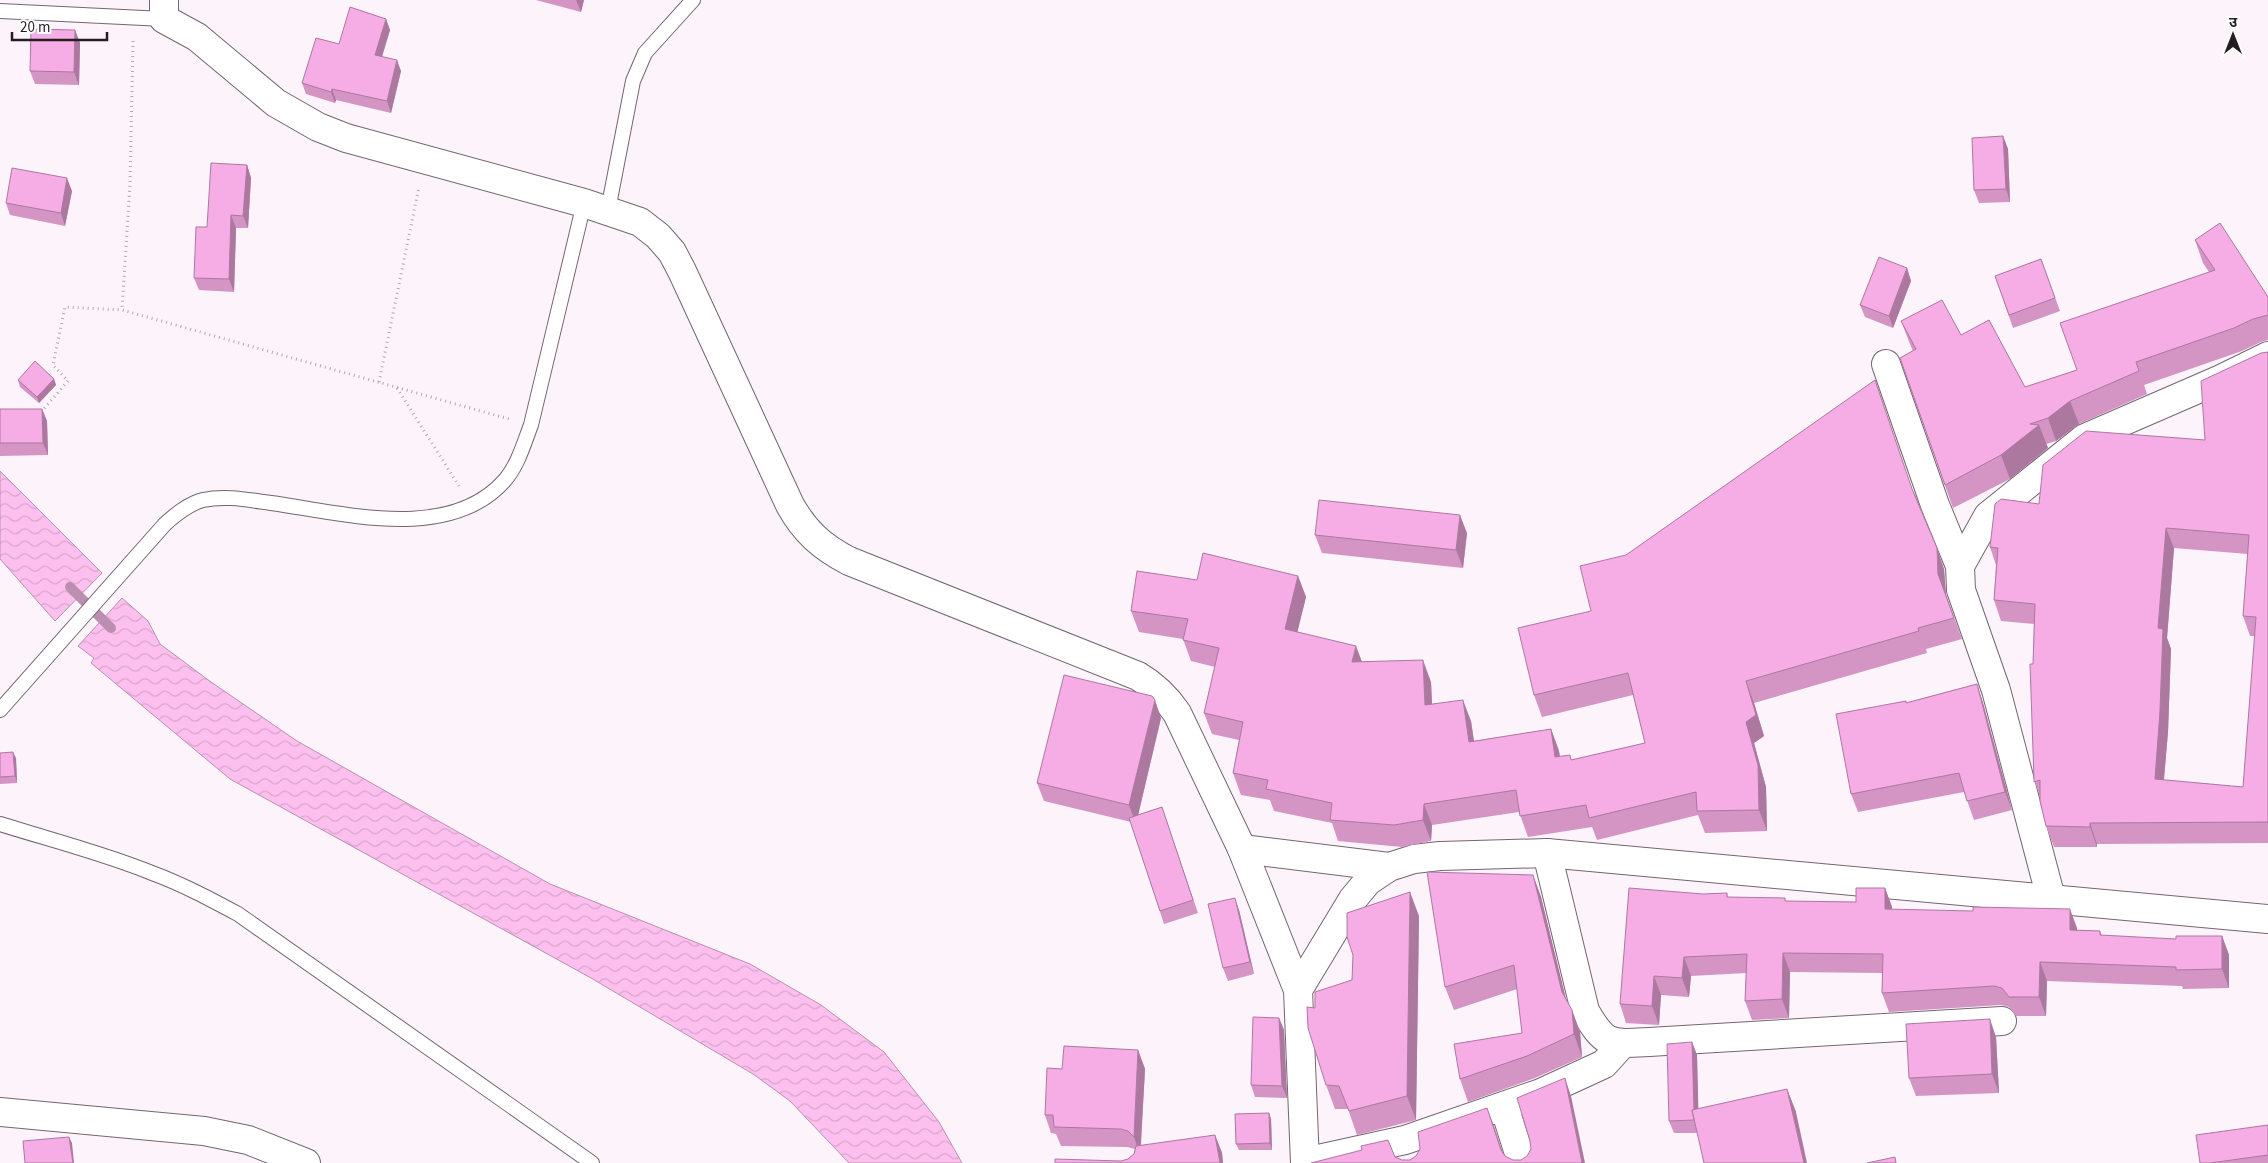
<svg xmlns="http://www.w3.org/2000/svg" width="2268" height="1163" font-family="'Source Sans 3','Noto Sans Devanagari',sans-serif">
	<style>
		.water { fill: url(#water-waves); stroke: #bc8fb1 }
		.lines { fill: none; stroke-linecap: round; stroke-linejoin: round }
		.stream { stroke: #bc8fb1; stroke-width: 10 }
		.service-casing { stroke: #746670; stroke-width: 16 }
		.minor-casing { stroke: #746670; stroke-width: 30 }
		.tertiary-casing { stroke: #746670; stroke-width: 30 }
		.path { stroke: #b2aab0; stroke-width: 3; stroke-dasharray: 1 4; stroke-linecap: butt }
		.service { stroke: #fff; stroke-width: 14 }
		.minor { stroke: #fff; stroke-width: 28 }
		.tertiary { stroke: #fff; stroke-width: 28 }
		.wall { fill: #d494c4; fill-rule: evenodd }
		.shaded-wall { fill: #ac78a0 }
		.building { fill: #f6ace4; stroke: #ac78a0; fill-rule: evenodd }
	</style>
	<defs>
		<pattern id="water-waves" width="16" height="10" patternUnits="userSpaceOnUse" patternTransform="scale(1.25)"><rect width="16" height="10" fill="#fdc0ee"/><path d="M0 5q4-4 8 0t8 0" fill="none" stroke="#d9a5cc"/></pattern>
	</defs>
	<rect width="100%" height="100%" fill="#fdf3fa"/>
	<g class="water">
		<polygon points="0,471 102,573 55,621 0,559"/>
		<polygon points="122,598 148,621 160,644 211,682 297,741 550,884 750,964 821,1005 884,1052 939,1122 962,1163 849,1163 790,1101 753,1074 591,978 230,779 91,663 94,658 78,646"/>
	</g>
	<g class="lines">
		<polyline class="stream" points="70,587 111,628"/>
		<g class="service-casing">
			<g id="service">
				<polyline points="0,11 164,19"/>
				<polyline points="608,210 633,81 645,53 693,0"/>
				<path d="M 0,710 L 165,524 C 176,514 188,504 203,500 C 225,495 249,500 271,503 C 343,513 450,543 505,480 C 518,465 524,443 531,425 L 584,203"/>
				<path d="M 0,824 C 51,840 103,853 152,873 C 182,884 210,899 238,914 L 592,1163"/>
			</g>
		</g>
		<g class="minor-casing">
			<g id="minor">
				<polyline points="1886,364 1935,505 1960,566"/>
				<path d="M 1547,853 L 1585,1011 C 1605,1046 1610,1044 1649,1042 L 2002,1021"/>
				<polyline points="2051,898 1996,690 1961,590 1960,566 1988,516 2085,438 2221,379 2268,356"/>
				<polyline points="1504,1106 1522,1163"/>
				<polyline points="0,1112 204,1131 248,1140 306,1163"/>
				<polyline points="1305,1162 1405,1140 1541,1093 1604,1064 1623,1043"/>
			</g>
		</g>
		<g class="tertiary-casing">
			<g id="tertiary">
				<path d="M 164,0 L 164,19 L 197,37 L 276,103 L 318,127 L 346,138 L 584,203 L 640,222 L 658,236 L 672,252 L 682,271 L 790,505 C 805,532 822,547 849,561 L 1138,676 C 1155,686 1166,697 1177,713 L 1242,849 L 1298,990"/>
				<polyline points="1242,849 1389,867"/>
				<polyline points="1305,1163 1298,990 1353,899 1368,881 1389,867 1414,859 1440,856 1547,853 2268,919"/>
			</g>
		</g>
		<g class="path">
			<polyline points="133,41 130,184 122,310 509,419"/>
			<polyline points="379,382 419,187"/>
			<polyline points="397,388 459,486"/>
			<polyline points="41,412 68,381 53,365 65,307 122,310"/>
		</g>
		<use href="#service" class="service"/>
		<use href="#minor" class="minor"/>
		<use href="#tertiary" class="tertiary"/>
	</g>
	<g class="wall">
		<polygon points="536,0 584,0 581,12"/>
		<polygon points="386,19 390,30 382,57 401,71 391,113 336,100 335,103 306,94 302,83 339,44"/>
		<polygon points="75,30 80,43 79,85 35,84 30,71"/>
		<polygon points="2003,136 2008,149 2010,202 1979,203 1974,190"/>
		<polygon points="247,165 251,178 248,228 236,228 234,292 199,290 194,278 207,227"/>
		<polygon points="72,191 65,226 10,215 6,203"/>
		<polygon points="2195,240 2268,297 2268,340 2261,342 2242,351 2144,385 2147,394 2079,424 2056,441 2046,444 2048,448 2010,479 1953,508 1900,358 1913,351 1910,344 1901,321 1961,335 2025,387 2077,370 2209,272 2203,263"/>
		<polygon points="2041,259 2060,311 2013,328 1995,276"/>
		<polygon points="1907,268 1911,281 1893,328 1865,317 1860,305"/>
		<path d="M 2268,352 L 2268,843 L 2097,844 L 2097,847 L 2054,847 L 2046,826 L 2040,796 L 2034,779 L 2033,664 L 2034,624 L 2001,621 L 1994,600 L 1996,565 L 1990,547 L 2039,504 L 2205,440 ZM 2174,548 L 2248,554 L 2243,616 L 2250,636 L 2255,636 L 2243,787 L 2164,780 L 2168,732 L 2171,649 L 2167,638 Z"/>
		<polygon points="54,379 56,385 39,403 20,387 18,380"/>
		<polygon points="0,409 42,409 47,421 48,455 0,456"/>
		<polygon points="1915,494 1944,569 1946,595 1962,639 1926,649 1927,653 1754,703 1764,736 1754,743 1766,787 1767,831 1705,833 1698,815 1597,840 1592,827 1528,837 1519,812 1432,825 1431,841 1402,847 1338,841 1332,823 1274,811 1270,800 1241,795 1233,773 1239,740 1212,734 1204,713 1215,667 1191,661 1183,639 1139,632 1131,611 1197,580 1298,576 1306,597 1297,632 1362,662 1431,682 1432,704 1471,721 1474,741 1551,729 1559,751 1560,757 1572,760 1645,743 1633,695 1542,717 1534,695 1591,611"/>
		<polygon points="1467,533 1463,568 1322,553 1315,535"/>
		<polygon points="1977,684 1983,703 2012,810 1974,820 1964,792 1858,812 1851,794 1906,703"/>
		<polygon points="1161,718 1138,815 1162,807 1198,913 1164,924 1131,822 1044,801 1037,783"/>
		<polygon points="0,753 16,758 17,783 0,784"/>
		<polygon points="1533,875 1541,897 1566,1001 1572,1010 1580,1032 1582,1057 1535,1078 1468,1102 1460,1079 1522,1033 1517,989 1454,1010 1445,987"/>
		<polygon points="1885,888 1892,907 1892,910 2077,928 2077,930 2100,931 2102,936 2176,939 2222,936 2229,955 2229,988 2183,989 2182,986 2047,981 2046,1016 2016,1016 2009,1007 2001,1005 1889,1012 1882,993 1882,973 1790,972 1789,1018 1752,1020 1745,1001 1746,973 1691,976 1689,997 1661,995 1659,1025 1626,1023 1620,1004 1727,893 1728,897 1786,901 1856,902"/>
		<polygon points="1239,910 1254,974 1228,981 1223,968"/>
		<polygon points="1419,916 1416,1120 1357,1135 1348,1109 1335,1109 1326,1085 1315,1008 1352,980"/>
		<polygon points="1279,1018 1284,1030 1287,1098 1255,1097 1251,1085"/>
		<polygon points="1996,1037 1999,1093 1916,1096 1909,1078"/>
		<polygon points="1692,1042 1697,1055 1698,1109 1787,1089 1796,1112 1697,1133 1674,1133 1669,1121"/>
		<polygon points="1138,1050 1145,1069 1141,1146 1215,1135 1222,1153 1223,1163 1055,1163 1121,1161 1128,1159 1134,1154 1135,1149 1127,1147 1061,1146 1056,1134 1051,1133 1045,1115 1062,1069"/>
		<polygon points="1269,1113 1271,1119 1272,1150 1239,1150 1236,1144"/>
		<polygon points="2268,1125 2268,1163 2200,1163"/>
	</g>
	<g class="shaded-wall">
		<polygon points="576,0 584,0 581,12"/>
		<polygon points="386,19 390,30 379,66 375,55"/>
		<polygon points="75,30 80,43 79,85 74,72"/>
		<polygon points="397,60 401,71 391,113 387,101"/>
		<polygon points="332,89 336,100 335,103 331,92"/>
		<polygon points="2003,136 2008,149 2010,202 2006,189"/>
		<polygon points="247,165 251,178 248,228 243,216"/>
		<polygon points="67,178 72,191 65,226 61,213"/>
		<polygon points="231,215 236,228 234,292 229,279"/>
		<polygon points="1907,268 1911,281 1893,328 1889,316"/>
		<polygon points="54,379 56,385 39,403 37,397"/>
		<polygon points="2070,401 2079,424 2056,441 2048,418"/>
		<polygon points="42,409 47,421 48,455 43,443"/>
		<polygon points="2039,425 2048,448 2010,479 2001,455"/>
		<polygon points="1460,515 1467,533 1463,568 1456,550"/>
		<polygon points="2166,528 2174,548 2167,638 2171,649 2168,732 2162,800 2155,779 2158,628"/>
		<polygon points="1937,548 1944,569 1946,595 1962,639 1938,574"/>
		<polygon points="1298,576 1306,597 1293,650 1285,629"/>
		<polygon points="1356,646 1364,667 1352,662"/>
		<polygon points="1423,660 1431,682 1433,727 1425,705"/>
		<polygon points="1746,681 1754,703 1764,736 1754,743 1766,787 1767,831 1759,810 1746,722"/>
		<polygon points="1977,684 1983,703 2012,810 2005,792"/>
		<polygon points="1155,700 1161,718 1136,824 1129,805"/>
		<polygon points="1463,700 1471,721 1477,763 1469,742"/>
		<polygon points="1551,729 1559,751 1563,779 1555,757"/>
		<polygon points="13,752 16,758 17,783 15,776"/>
		<polygon points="1424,804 1432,825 1431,841 1423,820"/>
		<polygon points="2090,823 2097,844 2097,847 2090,827"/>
		<polygon points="1533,875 1541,897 1570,1015 1562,992"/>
		<polygon points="1885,888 1892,907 1892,928 1885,909"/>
		<polygon points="1410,892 1419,916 1416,1120 1407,1096"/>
		<polygon points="1235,898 1239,910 1254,974 1250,962"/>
		<polygon points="2070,909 2077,928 2077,949 2070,930"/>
		<polygon points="2222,936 2229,955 2229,988 2222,969"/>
		<polygon points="1783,953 1790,972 1789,1018 1782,999"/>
		<polygon points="1684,957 1691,976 1689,997 1682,978"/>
		<polygon points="2040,962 2047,981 2046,1016 2039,997"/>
		<polygon points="1654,976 1661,995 1659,1025 1652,1006"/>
		<polygon points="1572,1010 1580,1032 1582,1057 1574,1034"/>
		<polygon points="1279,1018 1284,1030 1287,1098 1282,1086"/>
		<polygon points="1990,1019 1996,1037 1999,1093 1992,1074"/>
		<polygon points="1692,1042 1697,1055 1699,1133 1694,1120"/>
		<polygon points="1138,1050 1145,1069 1140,1155 1134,1137"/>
		<polygon points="1565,1078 1571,1096 1585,1163 1582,1163"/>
		<polygon points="1787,1089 1796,1112 1807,1163 1804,1163"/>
		<polygon points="1487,1108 1494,1126 1506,1163 1501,1150"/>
		<polygon points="1269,1113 1271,1119 1272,1150 1270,1143"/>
		<polygon points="1215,1135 1222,1153 1223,1163 1220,1163"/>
		<polygon points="69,1137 72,1143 74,1163 73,1163"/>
	</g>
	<g class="building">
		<polygon points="350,7 386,19 375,55 397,60 387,101 332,89 331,92 302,83 316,38 339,44"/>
		<polygon points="31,29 75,30 74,72 30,71"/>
		<polygon points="2003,136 2006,189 1974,190 1972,138"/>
		<polygon points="211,163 247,165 243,216 231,215 229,279 194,278 196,227 207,227"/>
		<polygon points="12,168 67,178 61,213 6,203"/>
		<polygon points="2220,223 2268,297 2268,315 2253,319 2234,328 2136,362 2139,371 2070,401 2048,418 2030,424 2039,425 2001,455 1945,485 1900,358 1916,349 1901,321 1942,300 1961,335 1989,320 2025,387 2077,370 2060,323 2215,270 2195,240"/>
		<polygon points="1879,257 1907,268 1889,316 1860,305"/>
		<polygon points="2041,259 2055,298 2009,315 1995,276"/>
		<path d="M 2268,352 L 2268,822 L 2090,823 L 2090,827 L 2046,826 L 2040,801 L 2040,780 L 2034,782 L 2034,779 L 2030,664 L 2033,664 L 2035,604 L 1994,600 L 1998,548 L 1990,547 L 1995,504 L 2001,499 L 2039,504 L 2043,465 L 2086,431 L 2205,440 L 2201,381 L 2261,353 ZM 2166,528 L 2249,535 L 2243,616 L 2256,617 L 2243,787 L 2155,779 L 2160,711 L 2163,629 L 2158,628 Z"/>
		<polygon points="35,361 54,379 37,397 18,380"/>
		<polygon points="1875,380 1912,489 1937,548 1938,574 1954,618 1918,628 1919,631 1746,681 1756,715 1746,722 1758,765 1759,810 1697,811 1696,792 1589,818 1586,805 1520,816 1516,790 1424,804 1423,820 1394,825 1330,820 1332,803 1266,789 1268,780 1233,773 1243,722 1204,713 1219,648 1183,640 1188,619 1131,611 1137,571 1197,580 1203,553 1298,576 1285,629 1356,646 1352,662 1423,660 1425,705 1463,700 1469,742 1551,729 1555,757 1570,755 1571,760 1645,743 1628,673 1534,695 1518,628 1591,611 1580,566 1626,555"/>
		<polygon points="0,409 42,409 43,443 0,443"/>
		<polygon points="1319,500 1460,515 1456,550 1315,535"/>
		<polygon points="1064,675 1152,696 1155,700 1129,805 1037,783"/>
		<polygon points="1977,684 2005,792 1967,801 1959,773 1851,794 1836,714 1906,701 1906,703"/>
		<polygon points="13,752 15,776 0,777 0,753"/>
		<polygon points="1162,807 1193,900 1160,911 1129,818"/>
		<polygon points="1427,872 1533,875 1562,992 1572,1010 1574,1034 1527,1056 1460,1079 1454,1044 1522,1033 1514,965 1445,987"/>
		<polygon points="1629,888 1703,894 1727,893 1727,897 1785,898 1785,901 1856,902 1856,888 1885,888 1885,909 1973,911 1973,907 2070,909 2070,930 2100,931 2100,935 2176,939 2176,936 2222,936 2222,969 2176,970 2176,967 2040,962 2039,997 2009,997 2002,988 1994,986 1882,993 1883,954 1783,953 1782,999 1745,1001 1747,954 1684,957 1682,978 1654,976 1652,1006 1620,1004"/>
		<polygon points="1410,892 1407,1096 1349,1111 1339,1086 1326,1085 1308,1028 1307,1007 1315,1008 1315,992 1352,980 1353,955 1347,937 1347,913"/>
		<polygon points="1235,898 1250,962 1223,968 1208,904"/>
		<polygon points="1253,1017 1279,1018 1282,1086 1251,1085"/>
		<polygon points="1990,1019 1992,1074 1909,1078 1906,1024"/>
		<polygon points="1692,1042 1694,1110 1692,1110 1694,1120 1669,1121 1667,1044"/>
		<polygon points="1064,1046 1138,1050 1134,1137 1128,1131 1121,1129 1054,1127 1053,1115 1045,1115 1047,1068 1062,1069"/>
		<polygon points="1565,1078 1582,1163 1311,1163 1362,1150 1361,1146 1388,1140 1395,1157 1402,1160 1410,1160 1416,1156 1420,1149 1418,1132 1487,1108 1501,1150 1505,1156 1513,1160 1521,1160 1527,1156 1531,1149 1530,1141 1517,1098"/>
		<polygon points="1787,1089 1804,1163 1704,1163 1692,1110"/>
		<polygon points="1269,1113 1270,1143 1236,1144 1235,1114"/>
		<polygon points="2268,1125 2268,1155 2210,1163 2200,1163 2196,1135"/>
		<polygon points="1215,1135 1220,1163 1055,1163 1055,1159 1121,1161 1128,1159 1134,1154 1136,1146"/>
		<polygon points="69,1137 73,1163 25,1163 23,1141"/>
		<polygon points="1895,1157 1896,1163 1867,1163"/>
	</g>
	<g transform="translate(2233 35)" stroke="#ffffff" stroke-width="4" paint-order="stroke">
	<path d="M0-4L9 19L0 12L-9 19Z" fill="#231e22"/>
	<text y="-8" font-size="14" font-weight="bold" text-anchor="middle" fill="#231e22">उ</text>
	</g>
	<path d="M12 32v8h95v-8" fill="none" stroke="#231e22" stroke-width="2.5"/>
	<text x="20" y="32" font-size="15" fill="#231e22" stroke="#ffffff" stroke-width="4" paint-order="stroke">20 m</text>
</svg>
